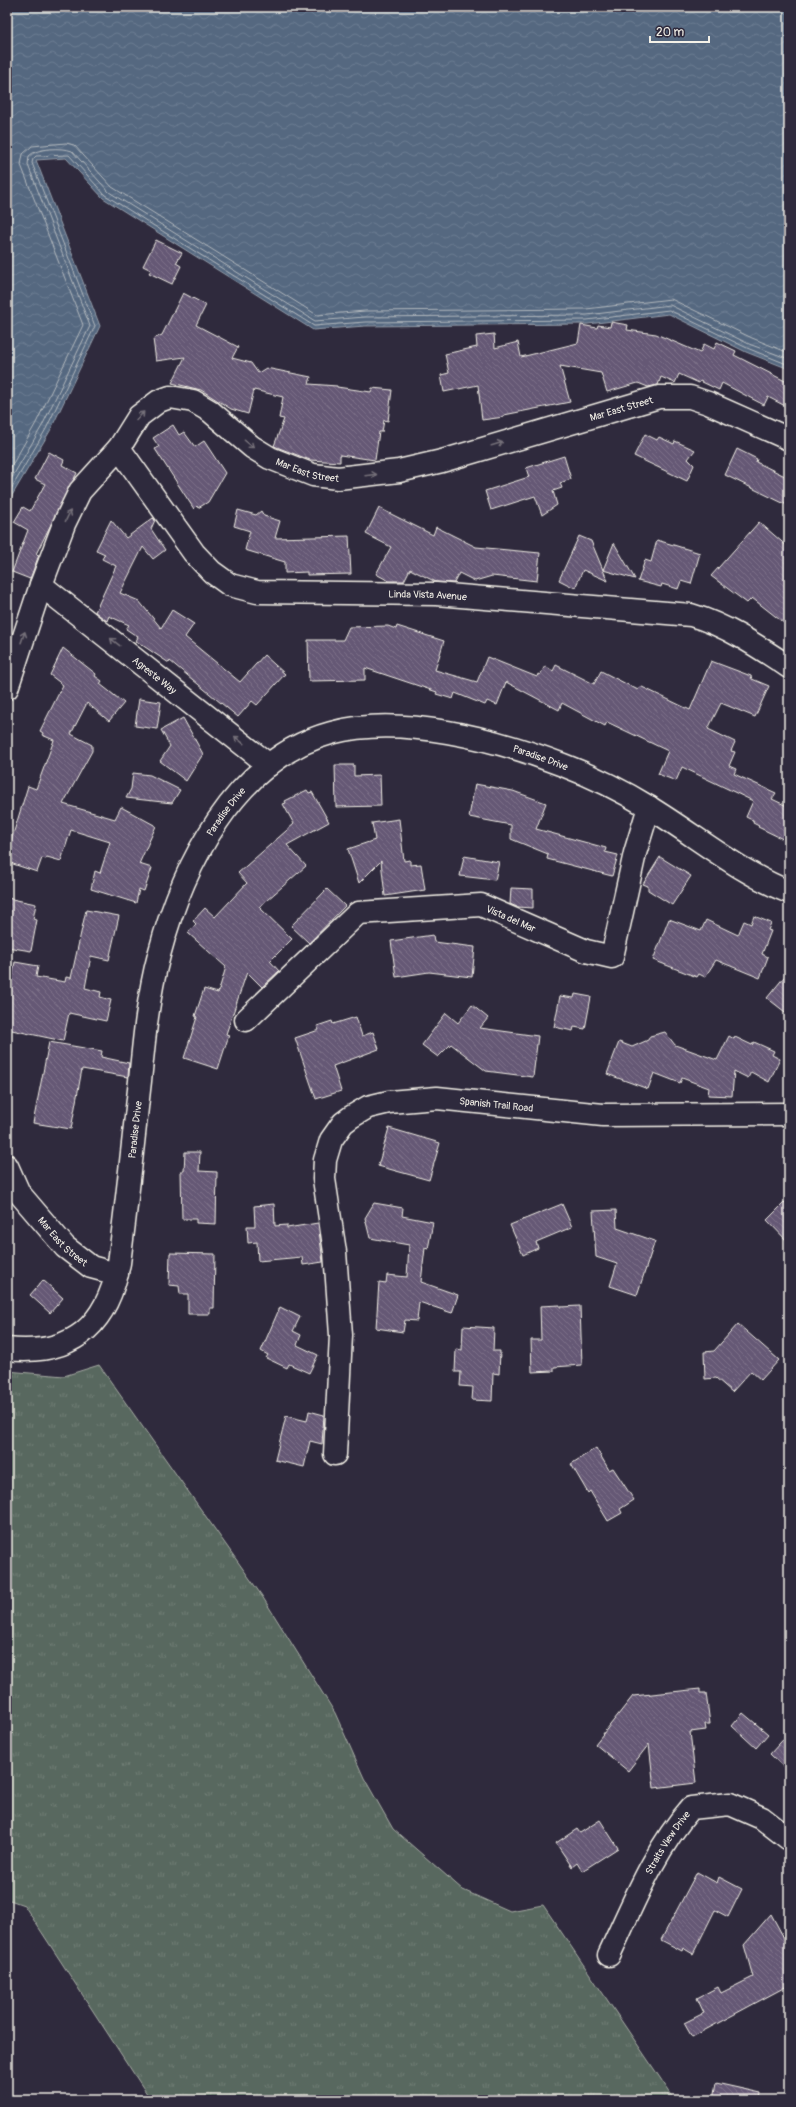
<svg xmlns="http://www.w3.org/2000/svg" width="796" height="2107" font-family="Pangolin,sans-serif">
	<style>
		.grass { fill: url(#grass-tufts); stroke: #a6aca4 }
		.water { fill: url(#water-waves); stroke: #949eaa }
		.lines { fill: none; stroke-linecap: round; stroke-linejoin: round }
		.shore { stroke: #b4babe; stroke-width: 1 }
		.building { fill: url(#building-back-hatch); stroke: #f4f1e8 }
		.minor-casing { stroke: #f4f1e8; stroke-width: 25 }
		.minor { stroke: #2f2a3d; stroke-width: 22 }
		.oneway { stroke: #747079 }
		.labels { text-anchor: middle; stroke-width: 4; stroke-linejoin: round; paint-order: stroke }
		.street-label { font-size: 10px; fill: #f4f1e8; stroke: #2f2a3d }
	</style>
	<defs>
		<pattern id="grass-tufts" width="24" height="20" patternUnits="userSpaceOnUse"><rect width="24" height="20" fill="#59685f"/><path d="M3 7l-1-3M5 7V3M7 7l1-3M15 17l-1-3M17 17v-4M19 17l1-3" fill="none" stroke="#717e76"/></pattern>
		<pattern id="water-waves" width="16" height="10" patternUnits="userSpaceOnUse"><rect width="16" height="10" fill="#546780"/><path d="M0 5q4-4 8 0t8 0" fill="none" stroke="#6d7d92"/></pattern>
		<pattern id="building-back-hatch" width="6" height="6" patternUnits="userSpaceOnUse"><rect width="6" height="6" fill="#655874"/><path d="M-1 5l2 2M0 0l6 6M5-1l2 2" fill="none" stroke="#7c7088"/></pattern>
	</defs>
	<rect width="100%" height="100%" fill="#2f2a3d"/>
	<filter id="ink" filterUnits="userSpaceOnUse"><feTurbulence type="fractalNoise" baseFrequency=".025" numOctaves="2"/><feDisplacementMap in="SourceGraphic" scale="8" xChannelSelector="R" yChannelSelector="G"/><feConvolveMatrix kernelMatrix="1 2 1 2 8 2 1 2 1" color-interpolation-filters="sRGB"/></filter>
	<g filter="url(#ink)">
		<polygon class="grass" points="99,1365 262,1596 335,1713 364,1778 393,1829 463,1890 510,1911 543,1905 675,2100 151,2100 24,1905 7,1899 7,1371 64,1376"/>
		<polygon class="water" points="7,7 789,7 789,369 746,352 669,314 588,324 365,326 313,330 103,198 66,158 36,160 100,326 50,431 7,504"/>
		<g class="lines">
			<g class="shore">
				<polyline points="7,474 36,423 83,325 21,165 23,154 32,146 66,143 74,145 112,187 317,315 365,311 586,309 671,299 752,338 789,353"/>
				<path d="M 7,486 L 42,426 L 90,326 L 28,165 L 29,156 C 36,148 62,147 72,151 L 109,192 L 315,321 L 365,317 L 587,315 L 670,305 L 749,344 L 789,359"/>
				<polyline points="7,496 46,429 95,326 32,163 33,159 36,156 69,155 105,195 314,326 365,322 587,320 669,310 747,348 789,365"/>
			</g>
		</g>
		<g class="building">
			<polygon points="156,240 182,253 176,263 181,266 172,284 149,273 151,270 143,266"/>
			<polygon points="183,293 206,305 196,325 238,347 232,358 251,363 258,373 266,368 311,377 309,384 337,386 337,387 371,392 372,388 392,390 388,421 384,420 382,432 379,432 375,460 340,455 340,462 310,460 274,446 284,419 279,418 283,397 254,390 248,414 231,409 201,390 172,383 185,357 156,361 153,339 162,335"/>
			<polygon points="611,322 628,325 627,330 656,334 700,353 704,344 714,349 717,342 736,351 734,355 789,383 789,408 768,397 764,405 722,383 719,390 700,381 699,383 679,374 675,383 661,377 658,385 648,387 638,383 607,392 601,373 560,366 570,402 504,415 504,417 482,420 478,385 444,392 441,375 449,373 445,354 477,347 476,336 494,334 495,348 518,342 521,357 578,343 581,325 597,328 598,325 610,327"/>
			<polygon points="173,425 179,435 184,432 195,447 204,441 225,473 208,502 198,508 197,506 194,509 155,449 159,447 153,438"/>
			<polygon points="645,434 657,440 659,437 674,444 675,441 695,450 688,459 694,465 687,481 634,456"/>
			<polygon points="737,449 757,459 756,462 789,478 789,506 725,475"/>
			<polygon points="49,452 64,460 62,465 77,473 36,554 39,555 30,579 12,572 28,530 14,522 23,507 30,511 45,484 35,479"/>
			<polygon points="564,456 571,479 560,483 562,488 553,491 557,505 542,515 535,496 491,510 485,491 529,477 526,468"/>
			<polygon points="379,508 433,535 436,527 476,547 540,553 537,581 492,576 475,581 459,573 454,583 436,582 410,569 404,581 389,581 376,574 391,547 366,534"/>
			<polygon points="238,510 256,515 261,511 264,516 280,521 275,538 349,536 351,574 307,575 307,572 285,573 285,562 245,550 250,531 234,526"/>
			<polygon points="153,518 155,520 151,529 165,550 153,559 143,547 120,593 139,601 161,628 172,610 194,624 185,637 240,682 264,655 285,674 257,705 252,701 238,717 170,661 169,663 136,641 138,637 126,629 129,625 109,616 107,621 95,612 116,566 102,559 105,554 96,550 111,520 126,538"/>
			<polygon points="759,522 789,548 789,627 752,598 747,603 711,576"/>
			<polygon points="579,536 591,541 603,570 614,543 635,579 603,570 608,581 583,570 575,588 559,580"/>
			<polygon points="657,540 700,553 691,584 681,581 678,589 662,584 661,587 638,581 645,560 651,562"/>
			<polygon points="388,626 396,629 397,626 444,641 435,670 477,682 487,657 537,677 538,674 540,675 545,666 553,671 556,665 594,684 601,671 638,690 640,686 690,710 711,661 751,676 752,679 769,686 755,717 721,703 708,729 735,742 731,751 735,752 729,766 736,769 734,774 776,793 772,799 789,807 789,842 758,827 759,826 753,823 754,821 746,817 753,801 682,767 676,781 658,774 668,751 607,722 605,726 562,703 559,710 506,682 497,705 487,701 485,705 455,693 453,699 436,694 437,692 365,668 365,680 309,681 308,640 343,640 349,627"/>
			<polygon points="63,648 96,674 95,676 102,681 100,684 124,703 109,721 87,703 71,734 92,745 92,751 63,804 115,819 121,807 156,826 139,864 152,868 144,891 139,889 136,903 91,889 95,871 100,873 110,842 71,830 61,861 47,857 46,859 42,858 37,872 7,862 7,854 28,786 36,789 54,740 42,735 43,733 40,731 63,685 50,675"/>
			<polygon points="139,699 161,702 157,729 135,726"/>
			<polygon points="183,718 203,754 186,781 160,761 170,746 161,730"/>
			<polygon points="335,765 354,765 354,776 380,775 381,806 336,807"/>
			<polygon points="133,773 150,775 180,790 172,803 126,798 131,789"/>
			<polygon points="475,784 513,791 546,803 536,829 606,848 605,852 618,855 612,876 547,859 548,854 511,839 511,825 469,817"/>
			<polygon points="307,790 309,793 312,792 329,822 287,845 306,866 259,907 292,939 270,961 279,971 262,987 247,972 226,1034 229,1035 218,1069 184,1058 197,1017 195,1016 204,989 218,993 226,967 188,933 196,924 193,921 205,908 215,917 247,883 238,873 294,824 283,804 286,803 285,801"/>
			<polygon points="399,819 404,861 410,860 410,865 421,864 425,890 385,896 381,861 359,883 348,849 375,840 372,823"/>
			<polygon points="464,856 499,862 495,880 460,876"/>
			<polygon points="660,857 691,876 672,905 648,890 648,886 643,884"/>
			<polygon points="511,888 533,889 533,908 517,907 510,904"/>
			<polygon points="327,889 345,906 309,943 291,926"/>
			<polygon points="7,898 36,904 33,919 37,920 31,951 7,947"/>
			<polygon points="86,910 119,916 109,960 91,956 85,988 101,992 100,997 111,1000 106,1021 69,1013 63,1041 7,1029 7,1003 15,962 38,966 36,977 65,982 66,977 71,978"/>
			<polygon points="754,916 771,923 768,930 771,931 762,954 768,957 760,978 716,960 705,977 699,974 697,977 653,960 669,919 701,931 706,920 738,935 744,921 751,924"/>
			<polygon points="433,935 434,942 475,947 472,977 429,972 396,977 391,941"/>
			<polygon points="789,971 789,1015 767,998"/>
			<polygon points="575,994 591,997 585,1029 574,1027 573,1031 554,1027 560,996 574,998"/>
			<polygon points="472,1005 488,1018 480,1028 538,1036 533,1077 486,1071 451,1044 438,1057 422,1045 446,1013 458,1023"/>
			<polygon points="356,1017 362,1036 373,1032 379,1049 333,1066 341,1091 316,1099 295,1038 319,1030 317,1026 332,1021 333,1024"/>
			<polygon points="665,1032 675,1045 717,1060 729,1036 734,1039 735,1037 752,1045 754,1042 774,1051 772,1055 780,1059 769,1082 751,1072 748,1078 734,1071 732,1096 708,1095 709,1088 682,1078 680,1083 654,1073 648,1089 607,1074 619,1042 632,1047 648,1040 650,1036"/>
			<polygon points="49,1042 102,1051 101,1057 129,1063 128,1077 82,1069 71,1129 33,1123"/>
			<polygon points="389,1128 440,1143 429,1180 378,1166"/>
			<polygon points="185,1152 200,1152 199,1171 217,1172 216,1224 196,1223 196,1219 182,1219 181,1171 184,1171"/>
			<polygon points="789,1198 789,1243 767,1220"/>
			<polygon points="374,1203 403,1208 402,1216 433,1222 428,1249 425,1248 421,1282 458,1295 452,1313 419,1302 417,1321 405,1320 403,1332 376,1328 379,1282 386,1283 387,1275 407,1277 409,1245 370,1238 365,1218"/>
			<polygon points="274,1204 275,1226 287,1225 287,1228 318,1223 323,1262 303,1265 302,1257 258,1261 257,1242 248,1243 247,1226 255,1226 254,1206"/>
			<polygon points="562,1204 572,1227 536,1242 538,1248 523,1255 510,1225"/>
			<polygon points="616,1210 617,1228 655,1241 637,1295 610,1286 617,1264 596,1257 593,1211"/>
			<polygon points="170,1253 215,1254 214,1308 210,1308 210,1314 188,1314 188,1294 180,1294 179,1286 169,1285"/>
			<polygon points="43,1280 63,1298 50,1313 30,1295"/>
			<polygon points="560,1305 560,1307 580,1306 582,1365 554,1367 554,1371 532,1372 531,1340 541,1340 540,1306"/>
			<polygon points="280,1307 300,1317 293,1331 301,1335 297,1345 318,1355 309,1373 289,1364 287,1368 266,1358 268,1355 261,1351"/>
			<polygon points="738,1324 779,1360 761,1380 751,1371 732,1392 716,1378 705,1379 704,1352 714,1351"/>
			<polygon points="463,1326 494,1328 493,1351 500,1351 499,1374 493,1373 492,1401 472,1400 473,1387 460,1386 461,1372 455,1372 456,1349 462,1350"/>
			<polygon points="309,1411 324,1415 322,1444 310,1441 304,1467 275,1460 286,1416 307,1421"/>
			<polygon points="596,1448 609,1470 613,1468 634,1500 620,1509 622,1513 608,1521 590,1491 588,1493 571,1464"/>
			<polygon points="700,1689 700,1693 706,1693 710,1724 705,1724 706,1730 690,1732 696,1783 654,1788 649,1744 628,1771 595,1744 633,1696"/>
			<polygon points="743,1713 768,1734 756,1748 732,1726"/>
			<polygon points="789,1733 789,1772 770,1754"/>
			<polygon points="600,1820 618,1848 582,1871 577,1863 572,1867 556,1843 577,1829 580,1833"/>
			<polygon points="697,1872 717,1883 719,1877 742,1889 728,1917 715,1910 693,1954 683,1948 682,1951 661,1940"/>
			<polygon points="771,1914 784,1938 789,1935 789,1985 692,2037 684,2023 704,2013 697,1998 718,1987 721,1993 753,1977 744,1945"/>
			<polygon points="716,2083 761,2093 760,2100 713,2100"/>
		</g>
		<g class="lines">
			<g class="minor-casing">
				<g id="minor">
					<path id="s1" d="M 119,448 L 194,553 L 212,572 L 230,585 L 257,592 L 436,594 L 691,615 C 726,625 759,647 789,667"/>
					<path id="s2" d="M 41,585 L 269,765"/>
					<path id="s3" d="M 7,688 L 41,585 L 64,524 L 80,491 L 119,448 L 139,416 L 159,401 L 170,397 L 193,401 L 210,411 L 252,447 L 270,458 L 313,475 L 338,478 L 399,471 L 442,461 L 659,397 L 690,397 L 708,403 L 789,439"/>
					<path id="s4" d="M 246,1020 L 358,913 L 481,905 L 586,951 L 612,957 L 635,853 L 649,807"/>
					<path id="s5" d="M 7,1166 L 19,1193 L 65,1247 L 91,1267 L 117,1274"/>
					<path id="s6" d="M 7,1349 C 73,1356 107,1326 119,1263 C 127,1202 133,1142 140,1081 C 144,1039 148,996 159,955 C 182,867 235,759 331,733 C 400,714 497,739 563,765 C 592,776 621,790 647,806 C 695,835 737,871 789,892"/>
					<path id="s7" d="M 335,1454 L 341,1335 L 335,1252 L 324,1179 L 325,1160 L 331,1140 L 343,1123 L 351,1117 L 368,1107 L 389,1102 L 437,1098 L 603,1115 L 789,1114"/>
					<path id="s8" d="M 609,1955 C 633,1904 654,1850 691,1808 L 730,1804 L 762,1818 L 789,1839"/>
				</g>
			</g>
			<use href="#minor" class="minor"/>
		</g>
		<defs><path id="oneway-shaft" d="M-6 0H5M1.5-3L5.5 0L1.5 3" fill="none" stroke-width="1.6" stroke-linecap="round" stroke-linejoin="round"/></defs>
		<g class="oneway">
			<use href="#oneway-shaft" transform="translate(140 416) rotate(-48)"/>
			<use href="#oneway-shaft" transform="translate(249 444) rotate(39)"/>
			<use href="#oneway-shaft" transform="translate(497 444) rotate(-17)"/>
			<use href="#oneway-shaft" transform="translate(371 475) rotate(-7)"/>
			<use href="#oneway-shaft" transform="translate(68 516) rotate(-64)"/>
			<use href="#oneway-shaft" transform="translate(23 637) rotate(-71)"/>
			<use href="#oneway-shaft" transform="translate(115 642) rotate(-142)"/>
			<use href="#oneway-shaft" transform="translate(239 740) rotate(-142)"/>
		</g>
	</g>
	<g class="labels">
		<g class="street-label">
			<text dy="4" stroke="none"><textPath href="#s3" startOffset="826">Mar East Street</textPath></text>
			<text dy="4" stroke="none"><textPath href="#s3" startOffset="502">Mar East Street</textPath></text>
			<text dy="4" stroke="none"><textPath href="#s1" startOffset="376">Linda Vista Avenue</textPath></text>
			<text dy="4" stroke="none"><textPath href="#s2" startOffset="145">Agreste Way</textPath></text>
			<text dy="4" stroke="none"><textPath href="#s6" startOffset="978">Paradise Drive</textPath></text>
			<text dy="4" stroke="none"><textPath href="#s6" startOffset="630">Paradise Drive</textPath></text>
			<text dy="4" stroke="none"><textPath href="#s4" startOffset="311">Vista del Mar</textPath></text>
			<text dy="4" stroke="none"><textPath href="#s7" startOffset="496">Spanish Trail Road</textPath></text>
			<text dy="4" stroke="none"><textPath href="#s6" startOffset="294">Paradise Drive</textPath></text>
			<text dy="4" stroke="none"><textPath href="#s5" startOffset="95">Mar East Street</textPath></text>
			<text dy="4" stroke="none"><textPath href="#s8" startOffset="127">Straits View Drive</textPath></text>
		</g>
	</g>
	<rect width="796" height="2107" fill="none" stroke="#2f2a3d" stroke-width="24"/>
	<rect x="12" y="12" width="772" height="2083" fill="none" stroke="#f4f1e8" stroke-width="1.5" filter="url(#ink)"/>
	<path d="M650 36v6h59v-6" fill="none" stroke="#f4f1e8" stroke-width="2"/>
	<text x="656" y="36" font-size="12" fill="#f4f1e8" stroke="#2f2a3d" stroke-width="3" paint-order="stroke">20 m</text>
</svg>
